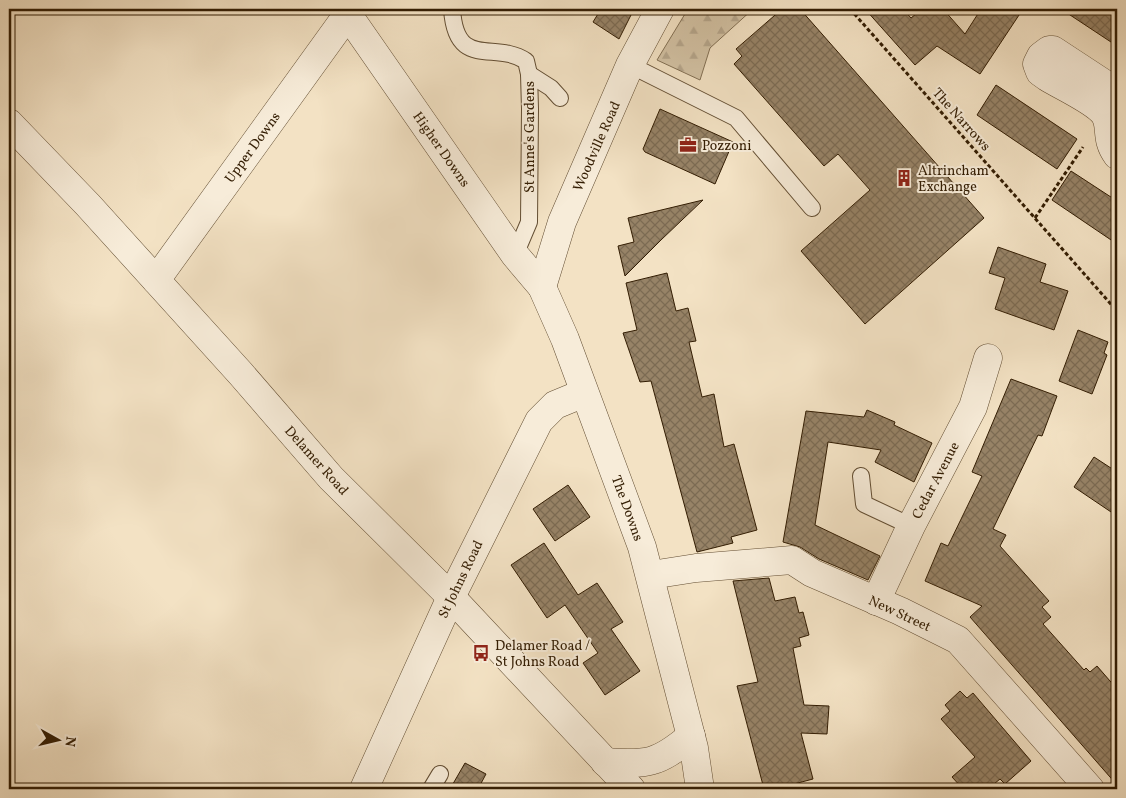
<svg xmlns="http://www.w3.org/2000/svg" width="1126" height="798" font-family="Vollkorn,serif">
	<style>
		.forest { fill: url(#forest-firs); stroke: #826f53 }
		.building { fill: url(#building-cross-hatch); stroke: #331d03 }
		.lines { fill: none; stroke-linecap: round; stroke-linejoin: round }
		.service-casing { stroke: #634e33; stroke-width: 18 }
		.minor-casing { stroke: #634e33; stroke-width: 29 }
		.tertiary-casing { stroke: #634e33; stroke-width: 29 }
		.path { stroke: #331d03; stroke-width: 3; stroke-dasharray: 4 2.5; stroke-linecap: butt }
		.service { stroke: #f7ecd9; stroke-width: 16 }
		.minor { stroke: #f7ecd9; stroke-width: 28 }
		.tertiary { stroke: #f7ecd9; stroke-width: 28 }
		.labels { text-anchor: middle; stroke-width: 4; stroke-linejoin: round; paint-order: stroke }
		.street-label { font-size: 14px; fill: #331d03; stroke: #f7ecd9 }
		.poi-label { font-size: 14px; fill: #331d03; stroke: #f7ecd9; text-anchor: start }
	</style>
	<defs>
		<pattern id="forest-firs" width="22" height="20" patternUnits="userSpaceOnUse" patternTransform="scale(1.25)"><rect width="22" height="20" fill="#d2c1a3"/><path d="M5 1l3.5 6h-7zM16 11l3.5 6h-7z" fill="#b5a58b"/></pattern>
		<pattern id="building-cross-hatch" width="8" height="8" patternUnits="userSpaceOnUse" patternTransform="scale(1.25)"><rect width="8" height="8" fill="#978367"/><path d="M0 0l8 8M0 8l8-8" fill="none" stroke="#7c6b53"/></pattern>
	</defs>
	<rect width="100%" height="100%" fill="#f3e2c4"/>
	<filter id="stains"><feTurbulence type="fractalNoise" baseFrequency=".004" numOctaves="4"/><feColorMatrix values="0 0 0 0 .2 0 0 0 0 .09 0 0 0 0 .02 0 0 0 .5 -.17"/></filter>
	<radialGradient id="worn" r=".72"><stop offset=".6" stop-color="#630" stop-opacity="0"/><stop offset="1" stop-color="#630" stop-opacity=".3"/></radialGradient>
	<polygon class="forest" points="688,9 753,9 710,48 700,80 657,60"/>
	<g class="building">
		<polygon points="601,9 634,9 619,39 593,22"/>
		<polygon points="782,9 800,9 984,218 865,324 801,251 870,190 838,154 824,166 734,64 742,56 736,49"/>
		<polygon points="865,9 903,9 911,18 922,9 943,9 965,34 981,9 1023,9 980,74 937,46 915,65"/>
		<polygon points="1061,9 1117,9 1117,46"/>
		<polygon points="996,85 1077,139 1057,169 977,115"/>
		<polygon points="660,109 733,142 715,184 645,152 643,149"/>
		<polygon points="1071,171 1117,201 1117,244 1052,200"/>
		<polygon points="703,200 661,240 625,276 618,246 634,242 628,218"/>
		<polygon points="998,247 1046,264 1040,282 1068,291 1054,330 995,309 1005,278 989,273"/>
		<polygon points="667,273 676,311 688,308 696,341 689,342 702,397 714,394 724,447 734,444 757,530 731,537 733,543 697,552 651,381 640,382 623,333 637,330 626,283"/>
		<polygon points="1078,330 1108,342 1104,353 1107,355 1092,394 1059,381"/>
		<polygon points="1011,379 1057,396 1042,436 1038,435 993,529 1006,535 1000,546 1049,601 1042,607 1051,617 1043,624 1084,670 1086,668 1090,672 1097,666 1117,689 1117,785 970,617 982,606 925,581 941,543 948,546 982,476 972,472"/>
		<polygon points="867,410 895,422 894,425 932,443 914,482 875,462 881,450 828,442 815,525 880,556 868,580 819,559 800,547 783,542 806,411 864,417"/>
		<polygon points="1094,457 1117,472 1117,516 1074,487"/>
		<polygon points="568,485 590,517 555,541 533,509"/>
		<polygon points="544,543 578,595 597,583 623,622 611,629 640,671 605,695 583,663 598,653 565,605 547,618 511,565"/>
		<polygon points="769,578 775,601 795,597 799,613 803,612 809,635 799,638 801,646 793,648 804,705 829,706 827,734 801,733 813,779 794,784 795,789 764,789 737,686 758,682 733,581"/>
		<polygon points="960,691 967,698 973,693 1031,761 1005,784 1000,779 988,789 963,789 952,777 975,757 941,719 950,711 945,705"/>
		<polygon points="465,763 486,774 478,789 450,789"/>
	</g>
	<g class="lines">
		<g class="service-casing">
			<g id="service">
				<path d="M 452,9 C 456,71 495,40 526,61 L 529,74 L 530,109 L 529,222 L 515,255"/>
				<polyline points="630,65 736,118 812,208"/>
				<polyline points="529,74 551,88 560,98"/>
				<polyline points="861,476 864,504 911,526"/>
				<polyline points="431,789 440,774"/>
			</g>
		</g>
		<g class="minor-casing">
			<g id="minor">
				<polyline points="344,9 515,255 542,287 565,339 642,547 694,748 700,789"/>
				<path d="M 1117,92 L 1053,50 L 1049,50 L 1041,56 L 1037,64 L 1040,72 L 1047,77 C 1061,86 1097,102 1105,115 C 1112,127 1105,139 1117,155"/>
				<polyline points="156,280 348,14"/>
				<polyline points="542,287 562,222 630,65 660,9"/>
				<polyline points="651,575 696,568 792,560 812,573 900,611 958,640 1090,789"/>
				<polyline points="876,601 911,526 973,407 988,358"/>
				<path d="M 605,762 C 647,765 658,764 691,736"/>
				<polyline points="364,789 451,597 539,421 555,405 584,393"/>
			</g>
		</g>
		<g class="tertiary-casing">
			<polyline id="tertiary" points="9,123 88,205 241,374 331,478 451,597 631,789"/>
		</g>
		<g class="path">
			<polyline points="850,9 1117,311"/>
			<polyline points="1035,218 1083,147"/>
		</g>
		<use href="#service" class="service"/>
		<use href="#minor" class="minor"/>
		<use href="#tertiary" class="tertiary"/>
	</g>
	<defs>
		<g id="office-bare" transform="scale(1.35)"><path d="M-6-3h4V-5.5h4V-3h4V5H-6ZM-1-4.5V-3h2v-1.5ZM-6 0V1H6V0Z" fill="#8f2418" stroke="#f7ecd9" stroke-width="2.5" paint-order="stroke"/></g>
		<g id="building-bare" transform="scale(1.35)"><path d="M-4-6H4V6H1V3H-1V6H-4ZM-2.5-4.3h1.7v1.8h-1.7ZM.8-4.3h1.7v1.8H.8ZM-2.5-1h1.7V.8h-1.7ZM.8-1h1.7V.8H.8Z" fill="#8f2418" stroke="#f7ecd9" stroke-width="2.5" paint-order="stroke"/></g>
		<g id="bus-bare" transform="scale(1.35)"><path d="M-5-6H5V4H4V6H2V4H-2V6H-4V4H-5ZM-3.5-4V0h7V-4ZM-3.5 1.2v1.5H-2V1.2ZM2 1.2v1.5H3.5V1.2Z" fill="#8f2418" stroke="#f7ecd9" stroke-width="2.5" paint-order="stroke"/></g>
	</defs>
	<g fill-rule="evenodd">
		<use href="#office-bare" x="688" y="145"/>
		<use href="#building-bare" x="904" y="178"/>
		<use href="#bus-bare" x="481" y="653"/>
	</g>
	<g class="labels">
		<g class="street-label">
			<text transform="translate(962 119) rotate(48)" y="5">The Narrows</text>
			<text transform="translate(529 137) rotate(-90)" y="5">St Anne's Gardens</text>
			<text transform="translate(596 146) rotate(-66)" y="5">Woodville Road</text>
			<text transform="translate(252 147) rotate(-54)" y="5">Upper Downs</text>
			<text transform="translate(442 149) rotate(55)" y="5">Higher Downs</text>
			<text transform="translate(317 460) rotate(48)" y="5">Delamer Road</text>
			<text transform="translate(935 480) rotate(-62)" y="5">Cedar Avenue</text>
			<text transform="translate(628 508) rotate(70)" y="5">The Downs</text>
			<text transform="translate(460 579) rotate(-64)" y="5">St Johns Road</text>
			<text transform="translate(900 613) rotate(25)" y="5">New Street</text>
		</g>
		<g class="poi-label">
			<text x="702" y="150">Pozzoni</text>
			<text x="918" y="175">Altrincham<tspan x="918" dy="16">Exchange</tspan></text>
			<text x="495" y="650">Delamer Road /<tspan x="495" dy="16">St Johns Road</tspan></text>
		</g>
	</g>
	<rect width="1126" height="798" fill="none" stroke="#f3e2c4" stroke-width="30"/>
	<rect x="10" y="10" width="1106" height="778" fill="none" stroke="#331d03" stroke-width="2.5"/>
	<rect x="15" y="15" width="1096" height="768" fill="none" stroke="#331d03"/>
	<g transform="translate(58 740) rotate(98)" stroke="#f7ecd9" stroke-width="4" paint-order="stroke">
	<path d="M0-4L9 19L0 12L-9 19Z" fill="#331d03"/>
	<text y="-8" font-size="14" font-weight="bold" text-anchor="middle" fill="#331d03">N</text>
	</g>
	<rect width="100%" height="100%" filter="url(#stains)"/>
	<rect width="100%" height="100%" fill="url(#worn)"/>
</svg>
